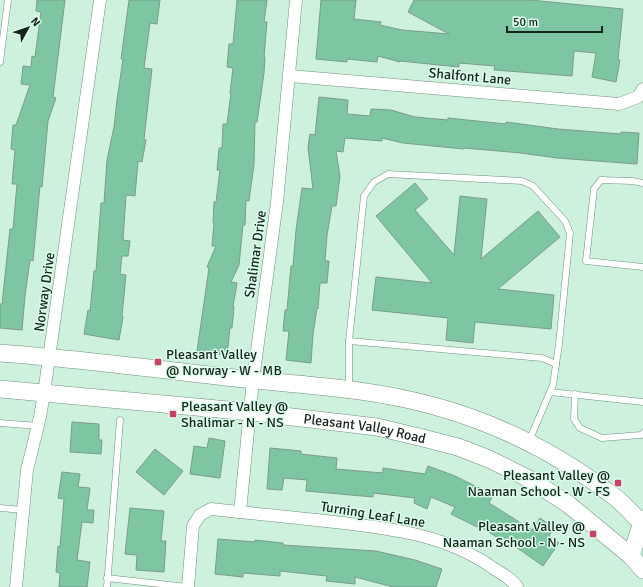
<svg xmlns="http://www.w3.org/2000/svg" width="643" height="587" font-family="Signika,sans-serif">
	<style>
		.building { fill: #7ec5a1; stroke: #7b9c8b }
		.lines { fill: none; stroke-linecap: round; stroke-linejoin: round }
		.lane-casing { stroke: #6f907e; stroke-width: 7 }
		.street-casing { stroke: #6f907e; stroke-width: 13 }
		.secondary-casing { stroke: #6f907e; stroke-width: 18 }
		.lane { stroke: #fff; stroke-width: 6 }
		.street { stroke: #fff; stroke-width: 12 }
		.secondary { stroke: #fff; stroke-width: 17 }
		.poi-dot { fill: #ce3f68; stroke: #dbfeeb; stroke-width: 1.5 }
		.labels { text-anchor: middle; stroke-width: 3; stroke-linejoin: round; paint-order: stroke }
		.street-label { font-size: 14px; fill: #17241d; stroke: #dbfeeb }
		.poi-label { font-size: 14px; fill: #17241d; stroke: #dbfeeb; text-anchor: start }
	</style>
	<rect width="100%" height="100%" fill="#cef1dd"/>
	<g class="building">
		<polygon points="37,0 65,0 53,97 56,98 48,121 42,187 40,186 33,261 30,260 25,296 22,330 0,328 0,304 2,304 10,229 13,229 17,184 12,184 15,150 11,149 13,125 16,125 30,85 21,84 23,66 31,67 32,56 35,57 41,12 36,11"/>
		<polygon points="129,0 160,0 157,24 150,23 144,68 152,69 144,139 146,140 142,162 138,161 135,196 126,195 123,240 130,241 128,256 122,256 120,274 126,275 122,316 123,317 119,340 84,334 88,310 90,311 94,271 96,271 101,203 104,203 107,160 114,127 117,100 123,59 121,59"/>
		<polygon points="237,0 267,0 264,22 267,22 264,57 265,57 264,73 257,122 255,122 254,164 249,201 246,200 245,225 243,225 239,265 231,282 237,283 233,307 234,307 232,328 230,328 227,355 197,351 209,268 207,267 216,246 212,246 214,223 213,223 214,202 216,202 220,170 217,170 219,148 222,148 223,124 227,124 231,93 230,93 233,68 227,67 229,44 233,44"/>
		<polygon points="321,0 356,0 354,19 381,22 380,25 402,30 449,34 408,12 414,0 530,0 623,9 618,60 620,60 616,82 592,77 596,53 574,51 572,76 494,70 495,66 459,63 459,67 400,61 400,62 378,56 377,62 347,59 347,62 316,59"/>
		<polygon points="319,97 348,100 347,114 370,116 371,109 391,110 415,117 448,120 448,118 506,124 506,122 558,129 621,134 621,132 639,133 637,164 557,158 521,153 464,148 464,149 403,143 382,138 382,141 345,138 343,152 336,151 340,176 336,206 332,206 327,235 325,261 329,261 327,283 320,283 318,309 317,308 313,334 311,363 286,360 289,331 283,331 285,310 287,310 291,266 293,266 296,230 302,188 313,189 308,147 310,134 315,135"/>
		<polygon points="415,183 428,199 415,210 454,255 460,196 487,199 481,259 538,211 560,237 498,289 554,295 551,329 475,322 473,343 446,340 448,318 372,310 376,277 432,283 376,216"/>
		<polygon points="72,422 99,424 99,440 102,440 101,454 70,452"/>
		<polygon points="209,438 225,441 220,478 190,474 194,446 207,448"/>
		<polygon points="270,448 301,451 301,454 337,458 336,469 383,473 383,468 425,474 428,466 455,476 493,495 489,503 532,530 540,518 554,528 549,536 559,543 543,566 513,545 512,547 478,525 477,527 451,514 455,507 431,497 427,509 414,503 415,498 373,493 373,497 306,491 307,480 284,478 282,490 267,489"/>
		<polygon points="155,449 183,471 164,495 136,472"/>
		<polygon points="62,472 80,474 78,487 90,488 87,510 94,510 93,523 82,522 77,560 90,562 87,587 59,587 60,573 56,572 58,546 60,547 64,499 58,498"/>
		<polygon points="130,508 164,511 161,541 166,541 164,572 136,570 137,555 125,554"/>
		<polygon points="218,539 255,542 255,540 283,543 283,545 376,551 415,560 442,569 436,587 393,587 355,577 355,584 326,581 327,576 280,571 280,576 243,573 243,577 215,574"/>
	</g>
	<g class="lines">
		<g class="lane-casing">
			<g id="lane">
				<polyline points="0,62 8,0"/>
				<polyline points="643,183 632,181 601,180 594,189 586,261 643,267"/>
				<polyline points="349,341 542,358 556,364"/>
				<polyline points="349,388 349,341 364,196 374,182 388,174 522,181 533,186 565,221 570,233 559,344 553,385 529,441"/>
				<polyline points="550,392 643,402"/>
				<polyline points="575,394 574,419 580,428 602,438 641,435 643,433"/>
				<polyline points="0,423 38,426"/>
				<polyline points="0,508 23,510"/>
				<polyline points="107,578 187,587"/>
				<polyline points="107,587 120,420"/>
			</g>
		</g>
		<g class="street-casing">
			<g id="street">
				<polyline points="290,76 619,104 638,97 643,89"/>
				<polyline points="240,512 253,380 277,202 296,0"/>
				<polyline points="16,587 27,470 40,417 44,393 100,0"/>
				<path d="M 188,587 L 193,526 L 200,515 L 211,509 C 249,513 287,517 326,521 C 387,528 445,533 496,570 C 504,575 512,579 517,587"/>
			</g>
		</g>
		<g class="secondary-casing">
			<g id="secondary">
				<path d="M 0,353 C 78,359 156,369 235,378 C 301,385 370,388 434,406 C 500,424 562,456 616,498 C 626,506 634,516 643,524"/>
				<path id="s1" d="M 0,389 L 250,412 L 377,427 L 423,438 L 458,447 L 489,459 L 531,480 L 568,504 L 631,556 L 643,570"/>
				<polyline points="631,556 643,519"/>
			</g>
		</g>
		<use href="#lane" class="lane"/>
		<use href="#street" class="street"/>
		<use href="#secondary" class="secondary"/>
	</g>
	<g class="poi-dot">
		<rect x="154" y="358" width="8" height="8" rx="2"/>
		<rect x="169" y="410" width="8" height="8" rx="2"/>
		<rect x="614" y="479" width="8" height="8" rx="2"/>
		<rect x="589" y="530" width="8" height="8" rx="2"/>
	</g>
	<g class="labels">
		<g class="street-label">
			<text transform="translate(470 76) rotate(5)" y="5">Shalfont Lane</text>
			<text transform="translate(255 254) rotate(-82)" y="5">Shalimar Drive</text>
			<text transform="translate(44 292) rotate(-82)" y="5">Norway Drive</text>
			<text dy="5" stroke="none"><textPath href="#s1" startOffset="367">Pleasant Valley Road</textPath></text>
			<text transform="translate(373 514) rotate(9)" y="5">Turning Leaf Lane</text>
		</g>
		<g class="poi-label">
			<text x="166" y="359">Pleasant Valley<tspan x="166" dy="16">@ Norway - W - MB</tspan></text>
			<text x="181" y="411">Pleasant Valley @<tspan x="181" dy="16">Shalimar - N - NS</tspan></text>
			<text x="610" y="480" text-anchor="end">Pleasant Valley @<tspan x="610" dy="16">Naaman School - W - FS</tspan></text>
			<text x="585" y="531" text-anchor="end">Pleasant Valley @<tspan x="585" dy="16">Naaman School - N - NS</tspan></text>
		</g>
	</g>
	<g transform="translate(28 28) rotate(50)" stroke="#dbfeeb" stroke-width="3" paint-order="stroke">
	<path d="M0-3L7 15L0 10L-7 15Z" fill="#17241d"/>
	<text y="-6" font-size="11" font-weight="bold" text-anchor="middle" fill="#17241d">N</text>
	</g>
	<path d="M507 26v6h95v-6" fill="none" stroke="#17241d" stroke-width="2"/>
	<text x="513" y="26" font-size="12" fill="#17241d" stroke="#dbfeeb" stroke-width="3" paint-order="stroke">50 m</text>
</svg>
